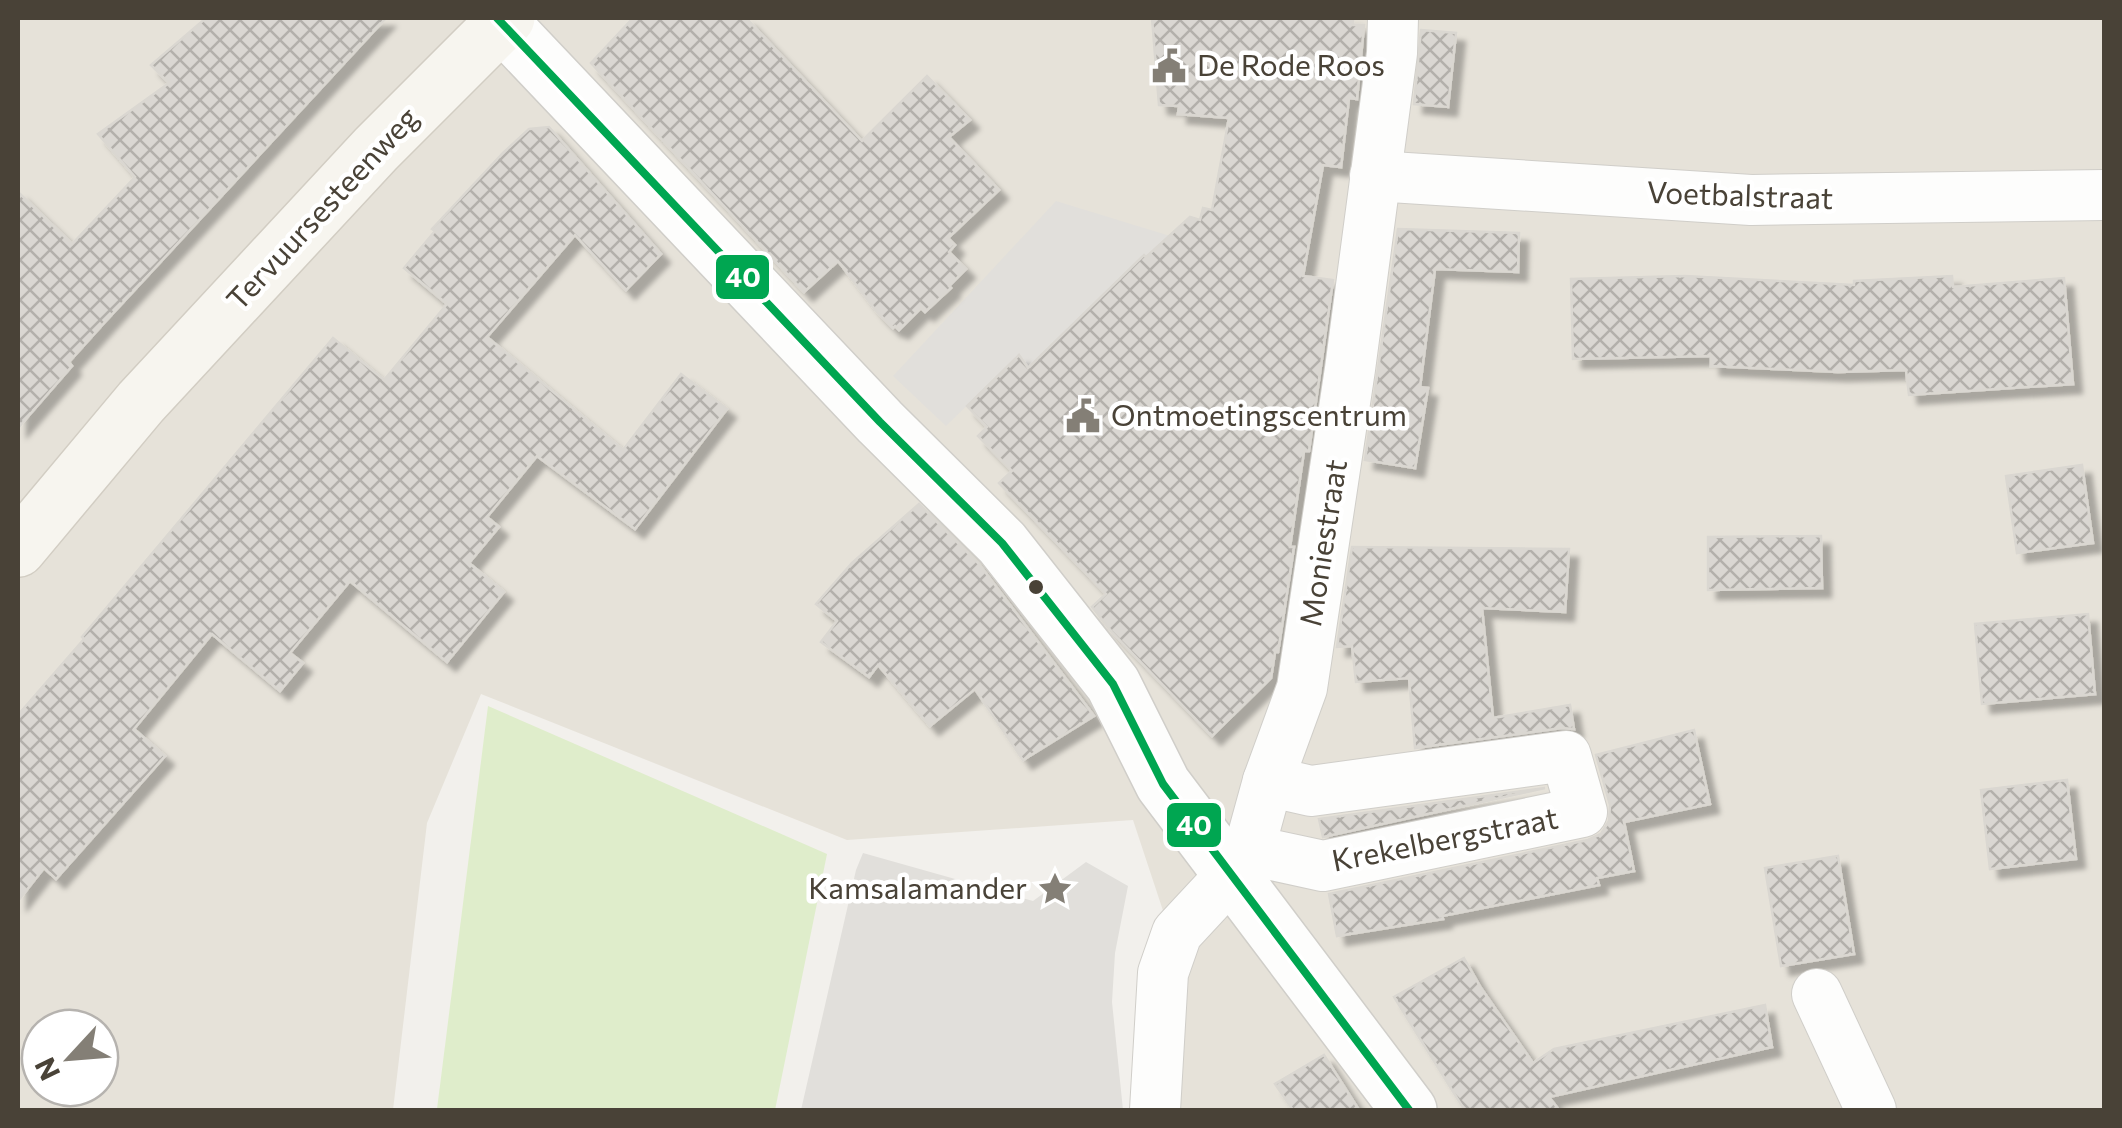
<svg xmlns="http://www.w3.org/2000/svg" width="2122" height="1128" font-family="Commissioner,sans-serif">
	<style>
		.residential { fill: #e6e2d9; fill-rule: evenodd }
		.grass { fill: #dfedcb }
		.parking { fill: #e1dfdb }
		.building { fill: url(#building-cross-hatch); stroke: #dad7d1; stroke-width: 2.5; filter: url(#shadow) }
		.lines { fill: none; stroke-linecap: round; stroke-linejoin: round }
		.minor-casing { stroke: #d0cec9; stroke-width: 52 }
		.tertiary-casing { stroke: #d0cec9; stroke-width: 58 }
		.secondary-casing { stroke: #d2cdc3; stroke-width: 58 }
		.minor { stroke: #fdfdfc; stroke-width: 50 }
		.tertiary { stroke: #fdfdfc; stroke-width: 55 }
		.secondary { stroke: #f7f5ef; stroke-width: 55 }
		.bus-1-casing { stroke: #fff; stroke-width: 15 }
		.bus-1 { stroke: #00a651; stroke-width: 8 }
		.bus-dot { fill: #494237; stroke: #fff; stroke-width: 4 }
		.labels { text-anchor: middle; stroke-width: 9; stroke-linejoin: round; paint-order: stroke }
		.poi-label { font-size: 30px; fill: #494237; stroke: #fff; text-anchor: start }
		.street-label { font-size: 30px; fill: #494237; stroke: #fff }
		.line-badge { stroke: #fff; stroke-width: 4 }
		.badge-label { font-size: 28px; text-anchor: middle; font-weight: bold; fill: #fff }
	</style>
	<defs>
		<pattern id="building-cross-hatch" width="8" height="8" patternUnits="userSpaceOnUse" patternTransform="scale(2.5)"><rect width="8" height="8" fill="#dad7d2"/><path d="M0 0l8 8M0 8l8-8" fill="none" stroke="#b3b0ab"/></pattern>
		<filter id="shadow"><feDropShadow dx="9" dy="9" stdDeviation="2.5" flood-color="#0004"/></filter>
	</defs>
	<rect width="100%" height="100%" fill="#f2f0ec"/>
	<path class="residential" d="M 18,18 L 2104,18 L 2104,1110 L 1177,1110 L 1181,965 L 1133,820 L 847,840 L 481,694 L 427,823 L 393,1110 L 18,1110 ZM 40,1028 L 100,1028 L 100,1088 L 40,1088 Z"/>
	<polygon class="grass" points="488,706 827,854 775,1110 437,1109"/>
	<g class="parking">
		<polygon points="1056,201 1170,236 1146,257 1143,256 1028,368 1018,356 946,426 893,376"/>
		<polygon points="863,853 1033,901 1086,862 1128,886 1115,953 1112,1002 1123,1110 801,1110 856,870"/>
	</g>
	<g class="building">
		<polygon points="206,18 386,18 105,322 69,362 72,366 18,428 18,192 72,244 135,177 98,134 169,83 151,65"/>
		<polygon points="633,18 746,18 862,141 927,76 970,120 949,137 999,190 948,238 955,245 949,252 966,269 949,286 951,288 925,312 921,308 899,330 895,326 893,328 877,312 838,261 804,292 591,63"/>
		<polygon points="1152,18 1353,18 1353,25 1364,25 1357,99 1349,98 1341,167 1323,165 1303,276 1333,280 1309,451 1304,451 1290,547 1294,547 1278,652 1275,652 1271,678 1212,736 1112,632 1092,607 1106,594 999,483 1012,471 978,436 987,427 967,406 1019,355 1028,368 1144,255 1146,257 1190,217 1200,220 1203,208 1212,210 1229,118 1178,114 1179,106 1159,105"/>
		<polygon points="1421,30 1456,33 1448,107 1414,104"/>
		<polygon points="549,127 661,254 626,290 575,235 487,337 623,450 681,374 727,409 635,529 537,456 487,517 499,527 469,563 504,592 447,662 350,581 290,653 303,663 280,691 212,634 134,729 165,756 56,879 44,868 18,901 18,715 84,639 82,637 333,338 384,380 447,304 404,268 435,231 432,229 503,153 529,129"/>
		<polygon points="1398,229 1519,233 1518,272 1435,269 1420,387 1428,388 1415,468 1365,460"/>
		<polygon points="1685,276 1854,285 1854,281 1952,276 1953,287 2064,278 2073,384 1909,395 1906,370 1838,372 1711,366 1711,356 1573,359 1571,279"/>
		<polygon points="2082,465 2093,543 2017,553 2006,476"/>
		<polygon points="919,504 979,564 1094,716 1023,760 975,689 930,726 878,665 869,677 821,642 837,621 816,604 852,563"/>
		<polygon points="1821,536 1822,588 1708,590 1708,537"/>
		<polygon points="1352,547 1569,549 1565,612 1482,608 1493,718 1570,705 1574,729 1562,728 1415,748 1409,678 1356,682 1352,646 1337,647"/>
		<polygon points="2088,614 2095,694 1982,704 1975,624"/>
		<polygon points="1694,730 1710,804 1624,822 1634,871 1597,878 1599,885 1442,916 1443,919 1337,936 1329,894 1588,840 1601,834 1609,821 1610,805 1596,755"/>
		<polygon points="2067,780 2076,859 1990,869 1981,790"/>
		<polygon points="1545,788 1323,837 1319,819"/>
		<polygon points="1838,856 1854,954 1781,966 1765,868"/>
		<polygon points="1464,958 1481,988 1533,1063 1554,1049 1765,1005 1772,1047 1549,1097 1559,1110 1461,1110 1464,1109 1394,997"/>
		<polygon points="1324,1055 1359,1110 1293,1110 1275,1084"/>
	</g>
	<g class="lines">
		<g class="minor-casing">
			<g id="minor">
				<polyline points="1375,176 1751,200 2104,195"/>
				<polyline points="1249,850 1323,866 1582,812 1566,756 1311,791 1268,781"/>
				<polyline points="1817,994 1871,1110"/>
				<polyline points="1155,1110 1163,973 1177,933 1230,876 1249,850 1268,781 1302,688 1350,369 1392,53 1393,18"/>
			</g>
		</g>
		<g class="tertiary-casing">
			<polyline id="tertiary" points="497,18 880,422 1002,543 1113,684 1163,784 1409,1110"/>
		</g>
		<g class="secondary-casing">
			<polyline id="secondary" points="18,549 141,402 376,149 507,18"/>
		</g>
		<use href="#minor" class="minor"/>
		<use href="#tertiary" class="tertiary"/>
		<use href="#secondary" class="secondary"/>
		<g class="bus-1-casing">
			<polyline id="bus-1" points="497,18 880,422 1002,543 1113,684 1163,784 1409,1110"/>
		</g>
		<use href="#bus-1" class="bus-1"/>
	</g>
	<defs>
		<g id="civic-bare" transform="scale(2.7)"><path d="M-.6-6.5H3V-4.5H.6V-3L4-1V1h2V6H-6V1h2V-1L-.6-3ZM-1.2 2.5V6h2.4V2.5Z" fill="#847f76" stroke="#fff" stroke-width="2.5" paint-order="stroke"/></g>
		<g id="sight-bare" transform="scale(2.7)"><path d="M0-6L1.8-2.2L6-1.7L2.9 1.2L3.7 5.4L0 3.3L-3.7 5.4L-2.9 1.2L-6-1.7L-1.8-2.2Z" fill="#847f76" stroke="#fff" stroke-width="2.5" paint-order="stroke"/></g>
	</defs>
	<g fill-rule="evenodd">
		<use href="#civic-bare" x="1169" y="66"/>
		<use href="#civic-bare" x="1083" y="416"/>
		<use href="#sight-bare" x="1055" y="889"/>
	</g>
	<circle class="bus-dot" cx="1036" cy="587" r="9"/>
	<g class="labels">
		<g class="poi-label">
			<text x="1197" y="76">De Rode Roos</text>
			<text x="1111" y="426">Ontmoetingscentrum</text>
			<text x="1027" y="899" text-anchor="end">Kamsalamander</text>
		</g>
		<g class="street-label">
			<text transform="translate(1740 196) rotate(2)" y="10">Voetbalstraat</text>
			<text transform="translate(323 209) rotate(-47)" y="10">Tervuursesteenweg</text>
			<text transform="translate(1324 543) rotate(-81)" y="10">Moniestraat</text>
			<text transform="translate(1445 840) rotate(-11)" y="10">Krekelbergstraat</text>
		</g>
	</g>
	<g class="line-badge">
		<rect x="714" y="253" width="57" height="48" rx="10" fill="#00a651"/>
		<rect x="1165" y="801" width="58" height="48" rx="10" fill="#00a651"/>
	</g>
	<g class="badge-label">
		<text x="743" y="287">40</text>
		<text x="1194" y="835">40</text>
	</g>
	<rect width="2122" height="1128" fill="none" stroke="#494237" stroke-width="40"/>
	<g transform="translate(70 1058) rotate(244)"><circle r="48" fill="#ffffff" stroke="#b6b3af" stroke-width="2.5"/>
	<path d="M0-8L18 38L0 25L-18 38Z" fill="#847f76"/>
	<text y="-15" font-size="28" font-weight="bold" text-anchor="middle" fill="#494237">N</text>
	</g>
</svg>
